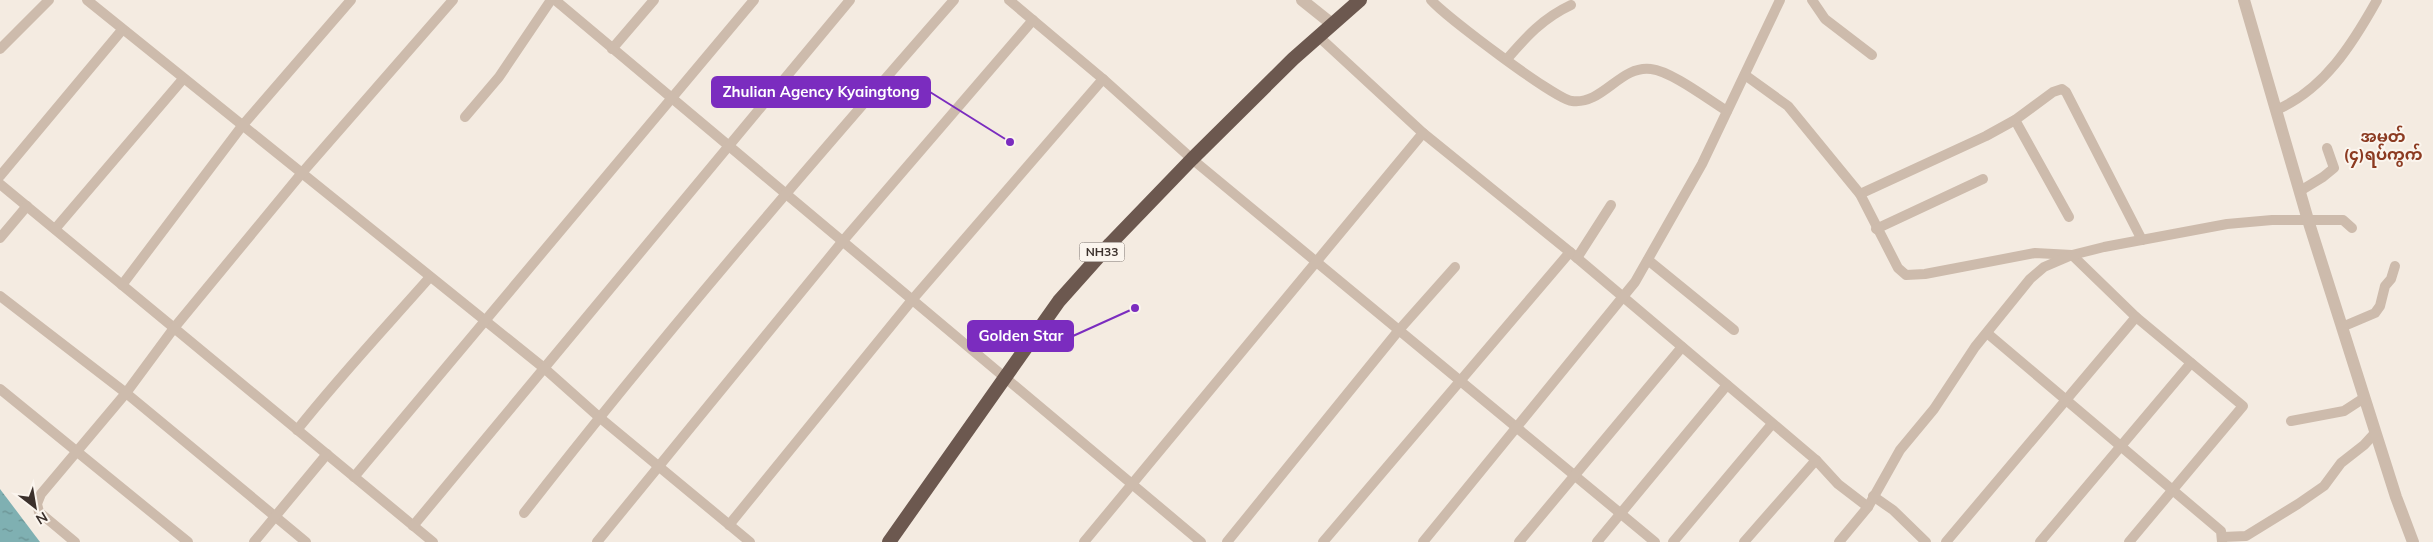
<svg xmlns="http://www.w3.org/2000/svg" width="2433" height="542" font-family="Mulish,'Noto Sans Myanmar',sans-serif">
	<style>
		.water { fill: url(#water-ripples) }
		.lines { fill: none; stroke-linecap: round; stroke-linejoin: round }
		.minor { stroke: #cdbbac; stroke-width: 10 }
		.tertiary { stroke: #cdbbac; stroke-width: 12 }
		.trunk { stroke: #6c584f; stroke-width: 14 }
		.labels { text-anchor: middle; stroke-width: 4; stroke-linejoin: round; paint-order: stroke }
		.shield { fill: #fbf5ee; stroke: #756b66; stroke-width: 1 }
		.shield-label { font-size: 12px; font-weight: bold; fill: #3b302b }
		.quarter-label { font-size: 16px; font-weight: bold; fill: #8c3b22; stroke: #fbf5ee }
		.leader { fill: none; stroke: #7b2cbf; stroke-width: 2 }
		.callout-dot { fill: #7b2cbf; stroke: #fbf5ee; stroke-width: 2 }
		.callout { fill: #7b2cbf; stroke: #7b2cbf; stroke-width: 2 }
		.callout-label { font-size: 15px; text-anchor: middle; font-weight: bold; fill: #fff }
	</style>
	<defs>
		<pattern id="water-ripples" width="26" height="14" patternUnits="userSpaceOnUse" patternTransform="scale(1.25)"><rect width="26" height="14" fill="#7fb0b2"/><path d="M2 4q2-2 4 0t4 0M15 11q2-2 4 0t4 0" fill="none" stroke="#699091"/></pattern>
	</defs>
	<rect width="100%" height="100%" fill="#f4ebe1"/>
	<polygon class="water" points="0,489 40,542 0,542"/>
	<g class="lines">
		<g class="minor">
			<polyline points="87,0 544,368 599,417 750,542"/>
			<polyline points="555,0 1201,542"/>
			<polyline points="1009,0 1103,79 1192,159 1655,542"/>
			<path d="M 1431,0 C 1445,16 1556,100 1572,101 C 1603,105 1620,65 1651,69 C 1671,71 1709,100 1727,111"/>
			<polyline points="1812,0 1825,19 1872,55"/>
			<polyline points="1318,36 1423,133 1570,252 1816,460 1838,484 1868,507"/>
			<polyline points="0,49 49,0"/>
			<polyline points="612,49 654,0"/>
			<path d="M 1507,59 C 1526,37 1543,18 1571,5"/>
			<polyline points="1745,75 1788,106 1860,194 1898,268 1906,275 1925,274 2035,253 2072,255 2136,317 2243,406 2129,542"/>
			<path d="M 2276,110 C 2324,90 2353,43 2377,0"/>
			<polyline points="465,117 499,77 551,0"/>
			<polyline points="2015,120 2069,217"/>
			<polyline points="0,176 122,30"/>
			<polyline points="0,184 433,542"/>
			<polyline points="2300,191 2323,177 2334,168 2327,148"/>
			<polyline points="1860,194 1986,136 2015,120 2053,92 2062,89 2066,92 2142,240"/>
			<polyline points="55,229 183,79"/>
			<polyline points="1876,229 1983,179"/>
			<polyline points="0,238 27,206"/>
			<polyline points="1577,258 1611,205"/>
			<polyline points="1648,260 1734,330"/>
			<polyline points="122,285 242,126 351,0"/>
			<polyline points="0,296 126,393 306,542"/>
			<polyline points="2342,327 2375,313 2380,306 2385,286 2391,279 2395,266"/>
			<polyline points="1987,333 2221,531 2222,542"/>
			<polyline points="0,389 188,542"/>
			<polyline points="2291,421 2344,411 2364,398"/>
			<path d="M 297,430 C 339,377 385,328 430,277"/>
			<polyline points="354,477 754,0"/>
			<polyline points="1873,496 1893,510 1926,542"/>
			<path d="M 524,513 C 661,337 807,168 954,0"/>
			<polyline points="729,525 912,300 1103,79"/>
			<polyline points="413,526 850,0"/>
			<polyline points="2223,537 2246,536 2298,504 2324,486 2341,463 2364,445 2375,433"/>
			<polyline points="75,542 39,512 37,504 41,494 126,393 174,328 301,174 453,0"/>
			<polyline points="254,542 327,454"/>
			<polyline points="597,542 842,242 1033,20"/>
			<polyline points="1084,542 1423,133"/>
			<polyline points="1227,542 1399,330 1455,267"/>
			<polyline points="1323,542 1570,252"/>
			<polyline points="1423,542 1635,282 1702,164 1780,0"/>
			<polyline points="1519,542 1682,347"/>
			<polyline points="1597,542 1727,385"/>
			<polyline points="1673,542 1772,424"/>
			<polyline points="1744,542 1816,460"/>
			<polyline points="1839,542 1868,507 1900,450 1934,409 1975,347 2030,279 2044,267 2072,255 2104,247 2227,224 2272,220 2343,220 2352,228"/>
			<polyline points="1946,542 2136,317"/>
			<polyline points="2040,542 2191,363"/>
		</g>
		<g class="tertiary">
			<polyline points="1302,0 1332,24"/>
			<polyline points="2244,0 2308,220 2396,497 2413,542"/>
		</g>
		<polyline class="trunk" points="889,542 1059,301 1110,244 1192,159 1293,59 1360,0"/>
	</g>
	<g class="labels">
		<rect class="shield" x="1079.5" y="242.5" width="45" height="19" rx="4"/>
		<g class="shield-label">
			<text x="1102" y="256">NH33</text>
		</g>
		<g class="quarter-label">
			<text x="2383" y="142">အမှတ်<tspan x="2383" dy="18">(၄)ရပ်ကွက်</tspan></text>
		</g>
	</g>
	<path class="leader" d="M1010 142L930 92M1135 308L1073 336"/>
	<g class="callout-dot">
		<circle cx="1010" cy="142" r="5"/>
		<circle cx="1135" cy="308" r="5"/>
	</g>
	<g class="callout">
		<rect x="712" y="77" width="218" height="30" rx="5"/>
		<rect x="968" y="321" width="105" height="30" rx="5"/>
	</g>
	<g class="callout-label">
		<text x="821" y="97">Zhulian Agency Kyaingtong</text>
		<text x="1021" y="341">Golden Star</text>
	</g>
	<g transform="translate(35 507) rotate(149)" stroke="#fbf5ee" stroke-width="4" paint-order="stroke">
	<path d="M0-4L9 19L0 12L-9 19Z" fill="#3b302b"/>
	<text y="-8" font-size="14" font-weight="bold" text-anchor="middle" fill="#3b302b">N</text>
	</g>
</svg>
